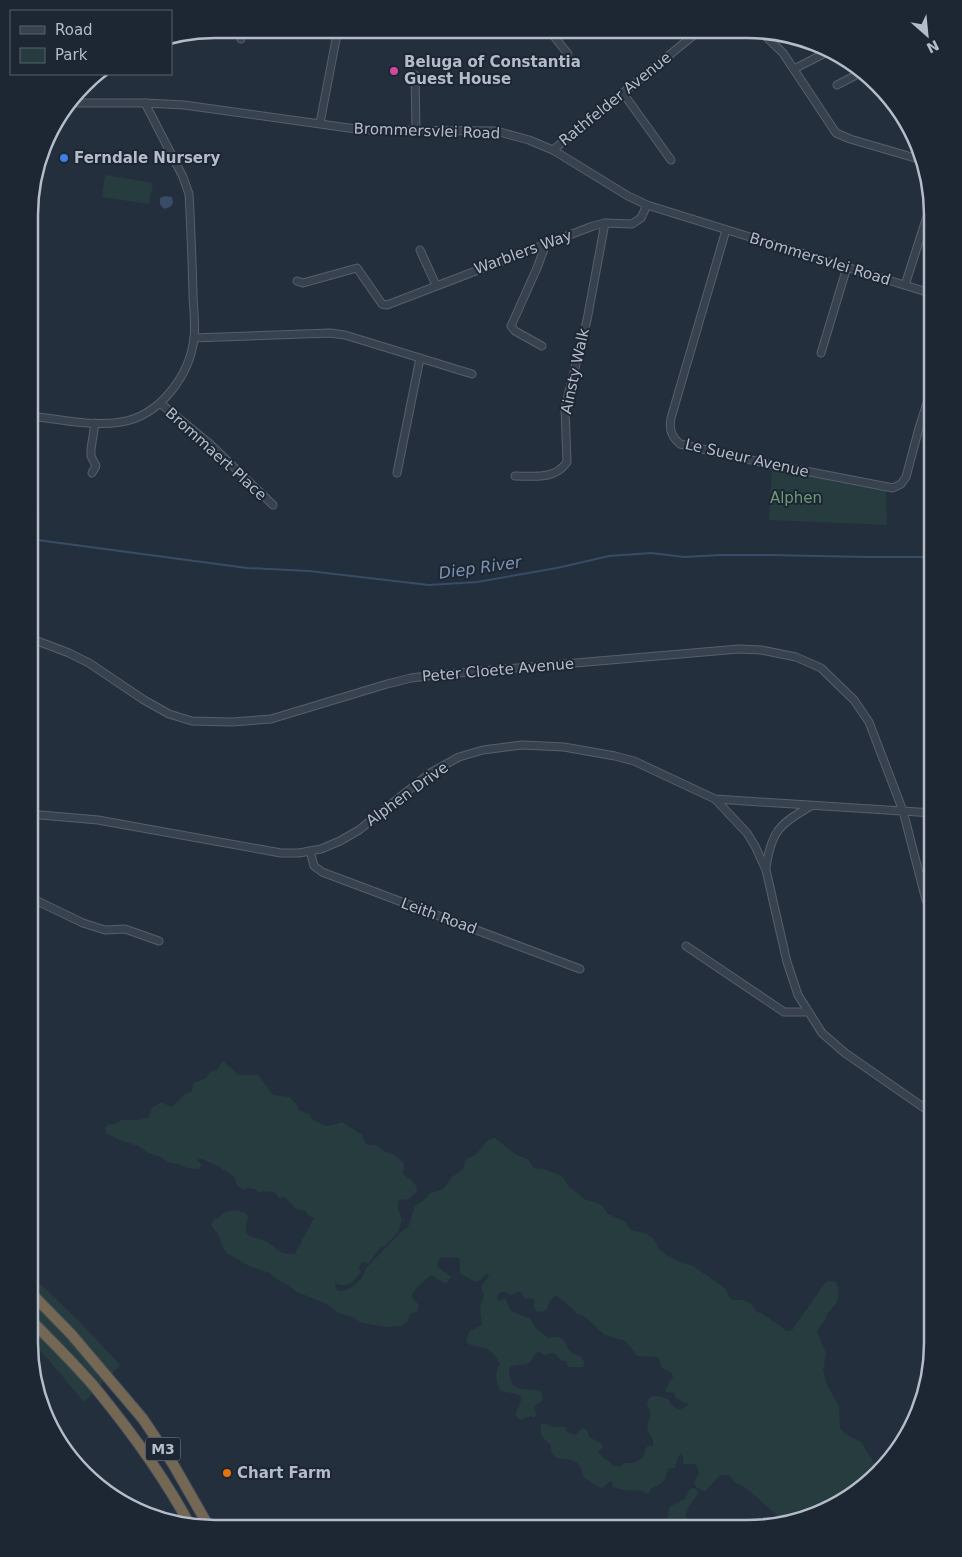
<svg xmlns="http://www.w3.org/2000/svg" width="962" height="1557" font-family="'DejaVu Sans',sans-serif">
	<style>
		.green { fill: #263c3f }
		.water { fill: #394c67 }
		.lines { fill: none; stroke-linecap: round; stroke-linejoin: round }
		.stream { stroke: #394c67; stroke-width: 2 }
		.minor-casing { stroke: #565f6c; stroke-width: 9 }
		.highway-casing { stroke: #434c59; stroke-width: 12 }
		.minor { stroke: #38414e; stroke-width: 7 }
		.highway { stroke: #746855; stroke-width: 10 }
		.hotel-dot { fill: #d1479c; stroke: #1d2633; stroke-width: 2 }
		.shop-dot { fill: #3f7fe0; stroke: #1d2633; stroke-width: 2 }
		.food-dot { fill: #e8710a; stroke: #1d2633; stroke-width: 2 }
		.labels { text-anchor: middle; stroke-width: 4; stroke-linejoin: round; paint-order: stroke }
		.shield { fill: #1d2633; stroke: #878f9c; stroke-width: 1 }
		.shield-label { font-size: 14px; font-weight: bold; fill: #b4bcc9 }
		.poi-label { font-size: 15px; font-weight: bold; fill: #b4bcc9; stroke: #1d2633; text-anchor: start }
		.street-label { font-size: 15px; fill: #b4bcc9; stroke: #1d2633 }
		.park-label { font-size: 15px; fill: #6b9a76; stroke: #1d2633 }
		.water-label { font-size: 16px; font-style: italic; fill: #7c92b1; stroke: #1d2633 }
		.rim { fill: none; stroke: #b4bcc9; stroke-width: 2.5 }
	</style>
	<rect width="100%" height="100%" fill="#242f3e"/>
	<g class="green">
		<polygon points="105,175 153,183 149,204 102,197"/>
		<polygon points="772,469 886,491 887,525 769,520"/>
		<path d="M 224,1062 L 238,1075 L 258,1075 L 273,1095 L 290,1097 L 297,1105 L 299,1110 L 309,1114 L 313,1120 C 316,1121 318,1122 321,1124 C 326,1128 336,1124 342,1122 L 362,1135 L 366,1144 C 374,1147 376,1142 383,1151 L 393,1154 L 404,1163 L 403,1174 C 409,1179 417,1182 417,1191 C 411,1197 410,1201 401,1199 L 398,1202 L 398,1209 L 402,1219 L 398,1232 L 385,1246 L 380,1248 L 368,1264 L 362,1262 L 359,1268 L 361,1272 C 353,1282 347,1289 335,1283 L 336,1289 L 339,1291 L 347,1290 L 353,1286 L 361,1279 L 366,1268 L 402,1231 L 408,1227 L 415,1206 L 424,1200 L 430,1193 L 441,1190 L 445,1187 L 451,1178 L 463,1169 L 466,1159 C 469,1158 472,1156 475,1155 C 483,1149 484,1139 495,1138 L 515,1154 L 529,1160 C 535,1173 537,1166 546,1170 C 552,1172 557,1174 562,1176 L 570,1188 L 579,1194 L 584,1199 L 602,1205 L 608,1214 L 624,1221 L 631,1230 L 645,1233 L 654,1239 L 659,1249 L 665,1254 L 680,1262 L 693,1266 L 725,1288 L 730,1298 L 732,1300 L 743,1300 L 750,1303 L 757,1312 L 763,1314 L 772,1321 L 778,1324 L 786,1331 L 792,1330 L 826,1282 L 829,1281 L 836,1282 C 842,1295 837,1305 827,1314 C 827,1321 819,1325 817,1332 L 826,1353 L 823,1371 L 827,1385 L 839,1407 L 840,1428 L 845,1434 L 861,1442 L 873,1461 L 877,1473 L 861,1490 L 818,1514 L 783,1521 L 760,1500 L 743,1486 L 736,1483 L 729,1475 L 720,1475 L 705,1492 L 696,1487 L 694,1483 L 699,1473 L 697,1466 L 694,1464 L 683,1464 L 683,1457 L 680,1454 L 678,1457 L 675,1468 L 668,1469 L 665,1479 L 660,1484 L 650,1489 L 650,1492 L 646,1494 L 641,1490 C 632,1492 619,1490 612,1486 L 613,1483 L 610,1481 L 605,1486 L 601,1488 L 584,1478 C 582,1473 582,1467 577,1463 C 565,1455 549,1464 551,1445 L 544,1439 L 541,1434 L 541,1424 L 546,1424 L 554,1427 L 565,1427 L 566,1431 L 575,1435 L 583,1428 L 587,1430 L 589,1437 L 601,1443 L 603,1447 L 598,1452 C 601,1458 609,1460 614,1466 L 621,1466 C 625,1462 626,1463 631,1463 C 636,1463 641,1459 644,1456 L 645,1449 L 648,1446 L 653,1446 L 653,1439 C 645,1428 647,1427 651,1414 L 647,1405 L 649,1398 C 656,1394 662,1397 669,1400 L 670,1404 L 679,1410 L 688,1405 L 687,1402 L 684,1403 L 675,1397 L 674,1393 L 666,1392 L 665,1389 L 673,1377 L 672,1373 L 662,1368 L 658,1357 L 637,1356 L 626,1341 L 605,1335 L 590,1321 L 584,1316 L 577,1314 L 572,1308 L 556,1295 L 549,1302 L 547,1309 L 543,1312 L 536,1311 L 533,1305 L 535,1302 L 533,1298 L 525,1299 L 521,1292 L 518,1292 L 511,1295 L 504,1291 L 498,1294 L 497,1298 L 498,1301 L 505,1298 L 511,1311 L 530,1319 L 536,1328 L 548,1338 C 563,1336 564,1338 569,1351 L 581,1357 L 585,1364 L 583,1367 L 568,1367 L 566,1361 L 562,1361 L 554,1353 L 544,1355 L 541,1353 L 537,1352 L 528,1364 L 510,1366 C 509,1371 509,1373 510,1378 C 513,1393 529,1388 541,1391 L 543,1398 L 542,1401 L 536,1405 L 534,1409 L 537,1415 L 534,1418 L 531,1416 L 520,1420 L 515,1415 L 522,1398 C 517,1392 508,1393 501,1391 C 495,1384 495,1371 500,1364 C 488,1339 474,1352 466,1341 L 469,1332 L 482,1325 L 480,1306 L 484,1295 C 478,1286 484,1283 489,1276 L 487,1273 L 482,1279 L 475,1282 L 460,1273 L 460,1259 L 457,1257 L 449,1258 L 442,1257 L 439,1259 L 437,1266 L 451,1277 L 447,1283 C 440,1283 437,1278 431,1275 C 424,1282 415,1287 411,1297 L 419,1305 L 417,1312 L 410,1314 L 408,1321 L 402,1326 L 388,1327 L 362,1323 L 353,1317 L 339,1313 L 327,1304 L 297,1292 L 288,1285 L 278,1280 L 270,1273 L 249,1266 L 227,1253 L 223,1248 L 218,1234 L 211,1226 L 214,1219 L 218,1219 C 224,1209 236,1209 246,1213 L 248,1217 C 240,1240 253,1235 267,1242 C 272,1245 277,1251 283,1253 C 287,1254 290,1253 295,1254 L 314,1218 L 308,1215 L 306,1211 L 296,1209 L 285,1197 L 279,1198 L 274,1192 L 263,1191 L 260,1193 L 255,1189 L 247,1188 L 244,1190 L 236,1185 C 236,1183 236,1179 234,1177 C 231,1172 201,1157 196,1158 L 202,1165 L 198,1169 L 187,1168 L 179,1164 L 170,1163 L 159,1156 L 148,1153 L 138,1146 L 122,1141 L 106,1133 L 105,1128 L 107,1125 L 115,1124 L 122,1120 L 140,1120 L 149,1117 L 152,1108 L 161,1102 L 172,1107 L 185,1094 L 192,1091 L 194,1083 L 206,1078 L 210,1072 L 217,1070 L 221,1064 Z"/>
		<polygon points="29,1273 83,1325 120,1365 84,1402 48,1359 29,1340"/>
		<path d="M 694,1488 L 697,1490 L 698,1494 C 689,1506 680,1515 692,1528 L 669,1528 L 667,1521 L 669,1507 L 685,1499 L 690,1489 Z"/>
	</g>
	<polygon class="water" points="165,196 172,197 173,203 170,207 164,209 160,204 160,198"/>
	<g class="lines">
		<polyline class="stream" points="30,539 247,568 309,571 429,585 477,582 557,568 609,556 651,553 684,557 720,555 770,555 868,557 933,557"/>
		<g class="minor-casing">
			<g id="minor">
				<polyline points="239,29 241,39"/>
				<polyline points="549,30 568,54"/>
				<polyline points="759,30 783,53 836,133 850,139 922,160"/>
				<polyline points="794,69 831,50"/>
				<polyline points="415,75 416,131"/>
				<polyline points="837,85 864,71"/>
				<polyline points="623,93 671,160"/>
				<polyline points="71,103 145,103 184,105 363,130 496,131 529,140 553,150 628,196 647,205 933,294"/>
				<polyline points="320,123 338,29"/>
				<polyline points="553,150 700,30"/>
				<path d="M 726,230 L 671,418 C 669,429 671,436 680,444 L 769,464 L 893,488 L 901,484 L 906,477 L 919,428 L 933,384"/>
				<polyline points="420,250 436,285"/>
				<polyline points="297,281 303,283 357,268 382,304 387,305 593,226 605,223 632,224 641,218 647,205"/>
				<polyline points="905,285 931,204"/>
				<polyline points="194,338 330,333 345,335 472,374"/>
				<polyline points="542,346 515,331 511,326 537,268 546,244"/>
				<polyline points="821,353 847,267"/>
				<polyline points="160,403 210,444 273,505"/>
				<path d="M 30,416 C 59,419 92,427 121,422 C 160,416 190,375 194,338 C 196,324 193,307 193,293 C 192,260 191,227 189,194 L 183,177 L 145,103"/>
				<polyline points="92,473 96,466 91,456 91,449 95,423"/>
				<polyline points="397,473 420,358"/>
				<path d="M 515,476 C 534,476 555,480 567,462 L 565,408 L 587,320 L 605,223"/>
				<polyline points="30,640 40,642 69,653 89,663 144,700 169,714 192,721 232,722 271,719 387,684 411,678 435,675 739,649 761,650 796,657 821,668 854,700 869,722 903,811 926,900 933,913"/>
				<polyline points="716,800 747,833 755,846 766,870 787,962 798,995 822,1033 845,1053 933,1114"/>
				<polyline points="29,814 98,820 281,853 299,853 321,849 340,841 359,830 430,773 459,757 483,750 522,745 564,747 615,756 634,761 715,799 933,813"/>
				<polyline points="310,851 314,866 322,872 580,969"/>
				<path d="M 766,868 C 771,832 779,824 811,806"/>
				<polyline points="29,897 83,923 105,930 125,929 159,941"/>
				<polyline points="686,946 784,1012 808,1012"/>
			</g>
		</g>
		<g class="highway-casing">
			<g id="highway">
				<polyline points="29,1291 71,1334 143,1419 173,1464 209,1527"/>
				<path d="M 29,1318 C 52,1342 76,1365 97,1390 C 132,1433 165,1478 191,1527"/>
			</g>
		</g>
		<use href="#minor" class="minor"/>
		<use href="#highway" class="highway"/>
	</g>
	<circle class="hotel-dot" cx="394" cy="71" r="5"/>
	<circle class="shop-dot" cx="64" cy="158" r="5"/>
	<circle class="food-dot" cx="227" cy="1473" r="5"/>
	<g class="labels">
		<rect class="shield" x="145.5" y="1437.5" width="35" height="23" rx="4"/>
		<g class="shield-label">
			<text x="163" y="1454">M3</text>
		</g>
		<g class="poi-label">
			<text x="404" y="67">Beluga of Constantia<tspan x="404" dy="17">Guest House</tspan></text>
			<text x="74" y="163">Ferndale Nursery</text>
			<text x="237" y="1478">Chart Farm</text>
		</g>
		<g class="street-label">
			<text transform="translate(615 99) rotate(-39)" y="5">Rathfelder Avenue</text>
			<text transform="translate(427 131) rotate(2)" y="5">Brommersvlei Road</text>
			<text transform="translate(523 252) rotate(-20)" y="5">Warblers Way</text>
			<text transform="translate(820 259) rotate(17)" y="5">Brommersvlei Road</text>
			<text transform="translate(575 371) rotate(-78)" y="5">Ainsty Walk</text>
			<text transform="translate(216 454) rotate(42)" y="5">Brommaert Place</text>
			<text transform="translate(747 458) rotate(13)" y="5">Le Sueur Avenue</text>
			<text transform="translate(498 670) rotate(-5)" y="5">Peter Cloete Avenue</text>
			<text transform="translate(407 794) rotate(-36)" y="5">Alphen Drive</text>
			<text transform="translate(439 916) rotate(20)" y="5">Leith Road</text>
		</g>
		<g class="park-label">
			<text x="796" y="503">Alphen</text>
		</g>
		<g class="water-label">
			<text transform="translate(480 567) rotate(-8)" y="6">Diep River</text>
		</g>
	</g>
	<path d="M0 0H962V1557H0ZM215 38H747A177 177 0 0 1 924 215V1343A177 177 0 0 1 747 1520H215A177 177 0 0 1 38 1343V215A177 177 0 0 1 215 38Z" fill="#1d2633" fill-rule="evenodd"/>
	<path class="rim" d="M215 38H747A177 177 0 0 1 924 215V1343A177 177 0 0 1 747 1520H215A177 177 0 0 1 38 1343V215A177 177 0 0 1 215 38Z"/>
	<rect x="10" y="10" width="162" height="65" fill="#1d2633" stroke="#59626f"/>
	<rect x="20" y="26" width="25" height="8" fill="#38414e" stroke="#59626f"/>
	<text x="55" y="35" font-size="15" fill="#b4bcc9">Road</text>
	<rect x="20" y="48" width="25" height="15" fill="#263c3f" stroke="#59626f"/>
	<text x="55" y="60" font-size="15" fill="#b4bcc9">Park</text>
	<g transform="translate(927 35) rotate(153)" stroke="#1d2633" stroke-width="4" paint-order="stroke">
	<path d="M0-4L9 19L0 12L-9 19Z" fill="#b4bcc9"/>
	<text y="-8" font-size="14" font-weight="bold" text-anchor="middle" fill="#b4bcc9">N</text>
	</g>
</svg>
